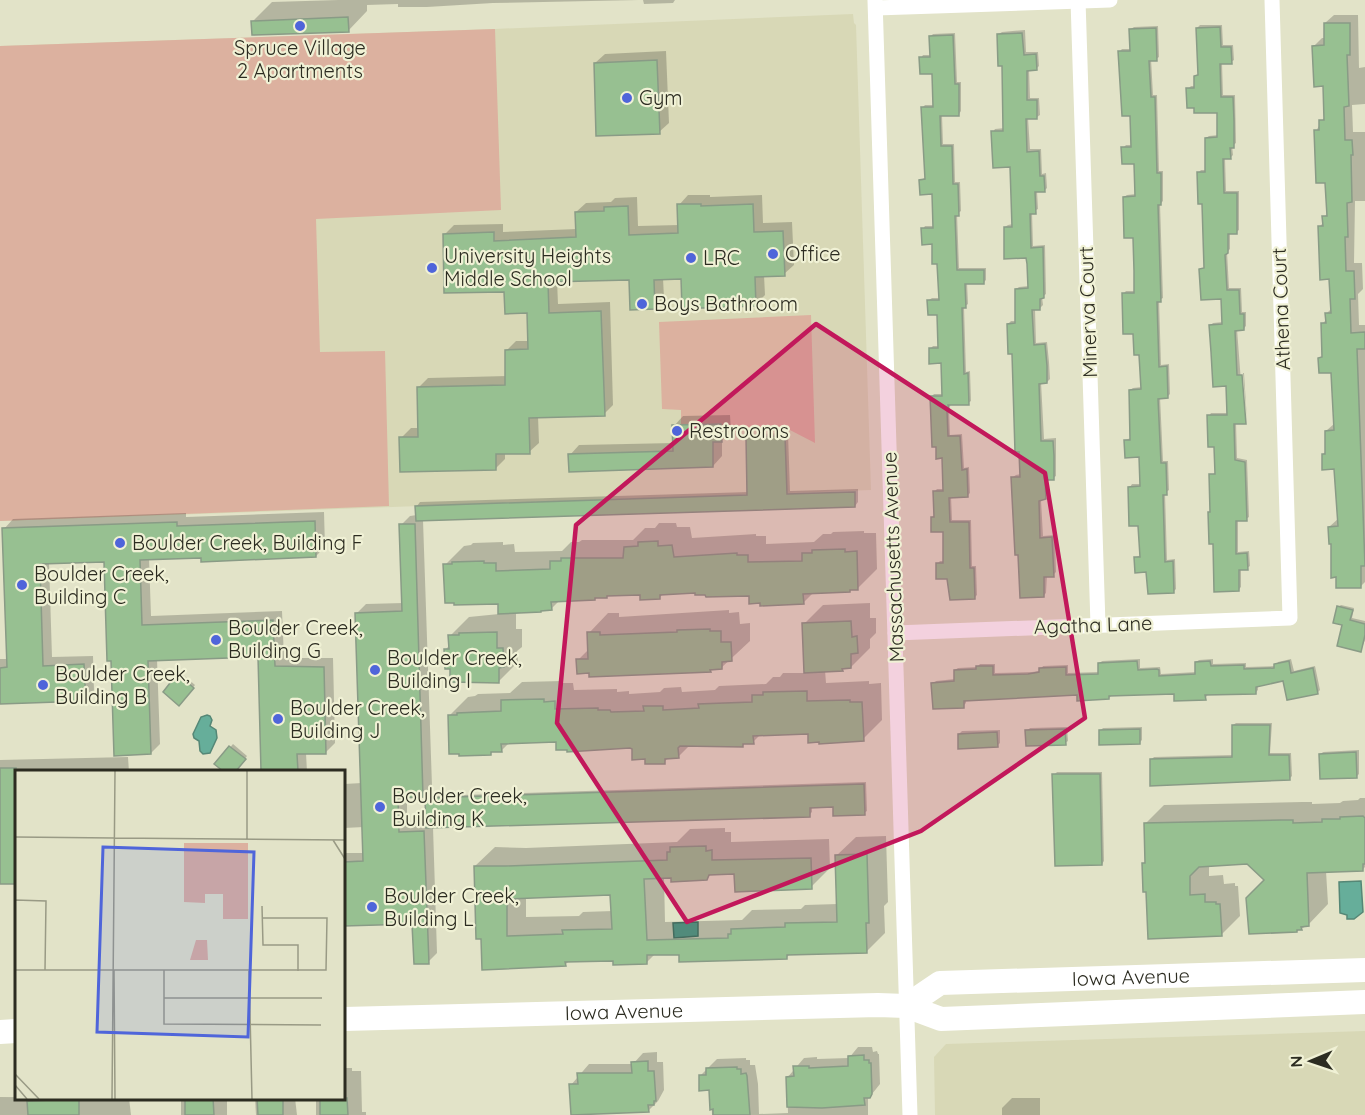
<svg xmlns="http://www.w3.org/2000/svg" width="1365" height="1115" font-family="Quicksand,sans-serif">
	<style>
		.built { fill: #d8d8b6 }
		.green { fill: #dcb19f }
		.water { fill: #66ae9a; stroke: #558776; stroke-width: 1.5 }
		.shadow { fill: #0003; fill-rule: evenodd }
		.building { fill: #97c091; stroke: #899b86; stroke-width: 1.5; fill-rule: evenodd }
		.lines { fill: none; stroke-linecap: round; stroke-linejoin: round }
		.minor { stroke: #fff; stroke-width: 15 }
		.primary { stroke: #fff; stroke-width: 24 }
		.marked { fill: #c2185b; fill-opacity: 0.2; stroke: #c2185b; stroke-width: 4.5; stroke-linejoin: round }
		.poi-dot { fill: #4f65da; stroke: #f0f1d5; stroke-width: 2 }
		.labels { text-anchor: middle; stroke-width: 4.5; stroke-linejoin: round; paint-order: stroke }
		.poi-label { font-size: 20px; fill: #2c2c21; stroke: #f0f1d5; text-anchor: start }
		.street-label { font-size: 20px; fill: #2c2c21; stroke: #f0f1d5 }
		.inset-road { fill: none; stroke: #999a85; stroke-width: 1.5 }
		.view { fill: #4f65da; fill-opacity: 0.15; stroke: #4f65da; stroke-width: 3 }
		.inset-edge { fill: none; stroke: #2c2c21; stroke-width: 3 }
	</style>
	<rect width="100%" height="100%" fill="#e2e3c8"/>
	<g class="built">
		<polygon points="853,14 854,23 856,25 871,490 0,521 0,46 495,29"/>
		<polygon points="1365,1031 1365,1115 935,1115 934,1057 946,1044"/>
	</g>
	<g class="green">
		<polygon points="495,29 501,210 316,219 320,352 385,351 389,506 0,521 0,46"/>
		<polygon points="811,315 815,443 788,429 722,432 721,424 681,424 681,410 662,409 659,322"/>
	</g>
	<g class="water">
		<polygon points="207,715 210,716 212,720 210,726 216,730 217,738 210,753 203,754 200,751 199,741 194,738 193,734 201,717"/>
		<polygon points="1361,881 1363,912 1354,919 1347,919 1347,915 1340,913 1339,882"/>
		<polygon points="698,922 698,936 674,938 673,923"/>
	</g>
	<g class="shadow">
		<polygon points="338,0 639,0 493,3 427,7 398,7 398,4 367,5 367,11 348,31 253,21 272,2"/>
		<polygon points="643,0 675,0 673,3 644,4"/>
		<polygon points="1334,15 1358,15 1359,68 1365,67 1365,104 1352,105 1353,132 1365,132 1365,201 1355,201 1354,263 1362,263 1363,289 1358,294 1359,325 1365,325 1365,582 1361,586 1332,542 1329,527 1339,518 1335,468 1323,454 1327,451 1326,431 1335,423 1333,371 1320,358 1324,354 1323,323 1327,319 1327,313 1332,308 1331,278 1319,227 1324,222 1324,217 1328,213 1327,182 1316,131 1325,116 1324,85 1314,46 1322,38 1325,38 1325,23"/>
		<polygon points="1200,25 1222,25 1223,45 1233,45 1234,60 1231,62 1222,63 1223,95 1235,95 1236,143 1232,146 1233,155 1230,158 1225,158 1226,191 1239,191 1239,230 1236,232 1230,233 1230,249 1227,252 1229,288 1241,288 1242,312 1246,312 1246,326 1243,329 1237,329 1244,422 1246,422 1236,423 1237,458 1247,460 1249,517 1246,519 1238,520 1238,552 1249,551 1250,566 1247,568 1241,568 1241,587 1238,590 1211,475 1217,472 1216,445 1209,416 1211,413 1228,413 1227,385 1211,325 1213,323 1223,322 1222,298 1201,269 1205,267 1203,202 1198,173 1201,170 1207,170 1206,138 1209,136 1219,135 1218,111 1188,89 1191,86 1196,86 1195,76 1198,74 1197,28"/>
		<polygon points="1158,26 1159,57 1156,59 1151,59 1153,95 1157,95 1159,171 1163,171 1163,201 1160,204 1163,298 1159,300 1161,365 1169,364 1170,394 1167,397 1160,397 1163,461 1168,461 1169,490 1165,493 1167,560 1175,559 1176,589 1173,592 1147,571 1136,557 1141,555 1140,524 1130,487 1132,484 1141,484 1140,456 1125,440 1131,438 1130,390 1133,388 1142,387 1141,353 1123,294 1126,291 1135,291 1135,236 1124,197 1127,195 1136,194 1135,162 1123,148 1126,145 1133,145 1131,114 1119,52 1122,49 1131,49 1131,29 1134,27"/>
		<polygon points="1025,30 1026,52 1038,52 1039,66 1036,69 1029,69 1030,98 1039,98 1040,115 1037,117 1028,118 1030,149 1041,149 1042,174 1046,173 1047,188 1044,191 1037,191 1038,209 1032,212 1033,246 1045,245 1046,294 1042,297 1043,305 1040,308 1035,309 1036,343 1047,342 1049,362 1050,379 1047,382 1041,382 1044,439 1056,438 1056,476 1053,478 1048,479 1048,495 1041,500 1043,536 1055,535 1056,572 1053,575 1047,575 1046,593 1043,596 1013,477 1016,475 1021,474 1013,353 1008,324 1011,321 1017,321 1016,289 1019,287 1029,286 1027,257 1005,227 1008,225 1013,224 1012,166 993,132 995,129 1005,128 1004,64 999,34 1002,32"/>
		<polygon points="955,33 957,82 961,82 961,111 959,114 942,115 943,144 954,144 955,182 960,182 961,211 957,214 959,268 986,268 986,280 983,283 967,283 968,304 964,307 966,372 970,371 971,401 968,403 951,404 949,409 950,435 962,434 964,468 969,467 970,493 967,496 951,496 952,520 971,520 972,566 976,566 977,595 974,598 949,577 937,564 940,561 945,561 944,531 932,517 935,515 934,492 937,489 945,489 943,457 931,397 934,394 944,394 942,362 930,349 933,346 939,346 938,314 929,300 932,298 940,298 939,263 933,243 923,229 925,226 935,226 934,193 921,180 926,177 922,108 925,105 935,105 934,72 921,58 923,55 931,55 930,37 933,34"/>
		<polygon points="666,51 669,123 659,132 595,63 605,54"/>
		<polygon points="688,195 710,195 710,197 762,195 763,223 792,222 794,265 784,274 764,275 765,295 756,304 682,277 663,278 664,298 654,308 630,279 557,280 558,304 610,302 613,405 604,414 538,416 539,443 529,452 505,452 505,459 496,468 401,438 411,428 420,428 418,388 428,378 507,376 506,351 516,341 529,341 528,312 444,235 454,225 503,224 503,232 577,229 576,212 586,203 611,202 615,198 637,197 638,226 679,225 679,205"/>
		<polygon points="1243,373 1244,373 1247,421"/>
		<polygon points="730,415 731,431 722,440 722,456 713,466 570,455 579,445 674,443 674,426 683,416"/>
		<polygon points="788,433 790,491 858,489 858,502 855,506 423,520 432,786 423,796 407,796 407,824 427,823 427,798 429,796 866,782 867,811 864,813 835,806 812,807 812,812 809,815 433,827 437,953 428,962 414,922 344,925 344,853 364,853 364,827 344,828 344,784 362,783 356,614 366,604 403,603 401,525 410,516 417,515 417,506 420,502 749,492 747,438 751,434"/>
		<polygon points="324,512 325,547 316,556 149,558 151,616 282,611 284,658 333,658 335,743 326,752 306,753 307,772 263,772 259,656 157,659 160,744 151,753 105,560 49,562 52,657 93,656 94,691 85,700 0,703 0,659 8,659 4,529 13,519 186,513 186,517"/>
		<polygon points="659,523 676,523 677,527 690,527 692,538 756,534 756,536 766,536 766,544 814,542 823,534 831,534 833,532 864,531 864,533 876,533 877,569 858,588 852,588 850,591 814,592 803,603 750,594 696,591 664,593 660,597 641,593 608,595 594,599 560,600 551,609 516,611 516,629 522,629 522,647 517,651 518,662 499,681 451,667 446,649 450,645 450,636 469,617 499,614 499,602 445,565 464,546 471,545 473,543 503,542 503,545 514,544 515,552 562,551 571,542 579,542 582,540 633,540 645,528 655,528"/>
		<polygon points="870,603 870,618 876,618 876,633 870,639 870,648 851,667 844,667 842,670 825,670 826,683 869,681 869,684 881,683 882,720 863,739 809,732 761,734 753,742 745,743 743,745 690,745 678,757 669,757 664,762 647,757 633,748 558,741 510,742 501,751 493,751 491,753 449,716 468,697 475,696 478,694 510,693 522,682 562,681 562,683 573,683 574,690 617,689 617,692 629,691 629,694 660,692 664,688 681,687 682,692 715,690 719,686 766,684 773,677 780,677 783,673 805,673 804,624 823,605"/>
		<polygon points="1341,605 1354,608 1352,618 1365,621 1365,640 1361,650 1344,624 1338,607"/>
		<polygon points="729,610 729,613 739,612 740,624 750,623 750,641 721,668 712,668 710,671 590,672 578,660 590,648 589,633 608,613 619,613 619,617"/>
		<polygon points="1140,659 1140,668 1160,667 1161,674 1197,672 1196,662 1199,660 1213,659 1213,664 1246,663 1246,667 1276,666 1278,662 1291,659 1294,671 1315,666 1320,690 1317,693 1284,679 1258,685 1258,690 1255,693 1208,694 1205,699 1175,692 1112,695 1109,698 1079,694 966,699 966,703 963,706 933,684 936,681 955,679 955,670 958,668 977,667 980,664 995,664 995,673 1032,672 1040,671 1043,666 1068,665 1068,673 1100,672 1100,663 1102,661"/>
		<polygon points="181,673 195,685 182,701 165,692"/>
		<polygon points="1236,723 1272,723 1270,753 1291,753 1292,776 1289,779 1151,760 1154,757 1233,755 1233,725"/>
		<polygon points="1067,727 1068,741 1065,743 1027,731 1030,728"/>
		<polygon points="1142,727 1142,740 1139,743 1101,730 1103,728"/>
		<polygon points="1000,730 1000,743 997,746 959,734 962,731"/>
		<polygon points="233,744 247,756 235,772 226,772 216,764"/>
		<polygon points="1359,750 1359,774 1357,776 1321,754 1323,752"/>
		<polygon points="128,757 129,772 16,772 16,882 0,883 0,760"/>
		<polygon points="1057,772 1102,772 1104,861 1102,864 1054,775"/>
		<polygon points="1360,798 1365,798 1365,867 1362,870 1326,871 1328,904 1308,925 1297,931 1266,880 1248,863 1209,865 1209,876 1223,875 1224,884 1235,883 1235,886 1238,886 1240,916 1221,935 1148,891 1144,863 1146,861 1145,824 1164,805 1302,802 1312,802 1312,804 1340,803 1343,801 1358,800"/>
		<path d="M 725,828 L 725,832 L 731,832 L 731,842 L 829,839 L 830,868 L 811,887 L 736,872 L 712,873 L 707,879 L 664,877 L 665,922 L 742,920 L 752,910 L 801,909 L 805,905 L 838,904 L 836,856 L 856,837 L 886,836 L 888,902 L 884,906 L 885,933 L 866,952 L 790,954 L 786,958 L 656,953 L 647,962 L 614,959 L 569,961 L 565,965 L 483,938 L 475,866 L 495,847 L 526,848 L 677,842 L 690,829 ZM 612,893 L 613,911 L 583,912 L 579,916 L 526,917 L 526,897 Z"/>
		<polygon points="858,1047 872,1047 873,1052 877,1051 878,1054 879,1054 880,1084 868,1099 868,1115 712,1115 711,1089 700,1076 717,1059 746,1058 746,1060 750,1060 750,1065 755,1065 758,1084 759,1114 788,1113 787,1078 804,1058 817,1057 817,1059 849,1058"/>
		<polygon points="657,1052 657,1062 663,1062 664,1090 658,1101 648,1111 571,1085 589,1064 633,1064 643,1053"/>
		<polygon points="344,1068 352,1068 352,1071 361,1071 362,1112 366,1112 366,1115 316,1115 316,1098 344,1098"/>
		<polygon points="0,1097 129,1098 131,1115 0,1115"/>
		<rect x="181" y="1098" width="46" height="17"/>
		<polygon points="255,1098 295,1098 297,1115 256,1115"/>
		<polygon points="1012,1098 1040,1098 1040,1115 1002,1115 1002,1108"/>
	</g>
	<g class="building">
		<polygon points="348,17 349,32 252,35 251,21"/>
		<polygon points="1324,23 1350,23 1350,55 1347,55 1349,106 1344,107 1345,140 1352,140 1353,155 1351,155 1352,202 1347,203 1348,237 1345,237 1346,271 1354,271 1355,299 1350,299 1351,333 1365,332 1365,349 1357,349 1365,566 1361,566 1361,588 1336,588 1336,577 1331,578 1331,544 1329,544 1328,527 1338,526 1334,469 1322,470 1322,454 1325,454 1325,431 1334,430 1331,373 1319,373 1318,358 1322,357 1321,323 1326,323 1325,313 1331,313 1329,279 1320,280 1318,226 1323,226 1322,216 1327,216 1325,183 1316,183 1314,130 1319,130 1319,120 1324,120 1323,86 1314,87 1312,46 1324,45"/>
		<polygon points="1220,27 1221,47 1231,47 1232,64 1220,64 1221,97 1233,97 1234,121 1234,148 1230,148 1231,159 1223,159 1224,193 1237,193 1237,234 1228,234 1228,253 1225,255 1227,290 1239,290 1240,314 1244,314 1244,330 1235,331 1237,375 1242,375 1246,424 1234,424 1235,460 1245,462 1247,521 1236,521 1236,554 1247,553 1248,570 1239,570 1239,591 1214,592 1213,544 1209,544 1208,512 1210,512 1209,474 1215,474 1214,447 1208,447 1207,415 1227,415 1226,386 1213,387 1211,352 1209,325 1222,324 1221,299 1201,300 1199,269 1204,268 1202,204 1198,204 1197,172 1205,172 1205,138 1217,137 1217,113 1194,113 1194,108 1187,108 1186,88 1194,88 1194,76 1198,75 1196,28"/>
		<polygon points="1156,28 1157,61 1149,61 1151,97 1155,97 1157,173 1161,173 1161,205 1158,205 1161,302 1157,302 1159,367 1167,366 1168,398 1158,399 1161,463 1166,463 1167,495 1163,495 1165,562 1173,561 1174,593 1148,594 1146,572 1135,573 1134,557 1140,557 1138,526 1129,526 1128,487 1140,486 1139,457 1125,458 1124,440 1130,440 1129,390 1141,389 1139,355 1134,355 1133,334 1123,334 1122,293 1134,293 1134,271 1133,238 1124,238 1123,197 1135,196 1134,164 1122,164 1121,147 1131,147 1130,116 1122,116 1118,51 1130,51 1129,29"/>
		<polygon points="1022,33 1024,55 1036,54 1037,70 1027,71 1027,100 1037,100 1037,119 1026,119 1027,152 1039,151 1040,176 1044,176 1045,192 1035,192 1036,214 1030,214 1031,248 1043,247 1044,298 1040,299 1040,310 1032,310 1034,345 1045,344 1047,366 1047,383 1039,384 1041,441 1053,441 1054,456 1054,480 1045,480 1046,499 1039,501 1040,538 1052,537 1054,577 1044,577 1044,597 1020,598 1018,555 1015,555 1011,477 1020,477 1019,452 1015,452 1012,354 1008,354 1007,324 1015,323 1015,289 1028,288 1027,264 1026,258 1004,259 1004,227 1012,227 1010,167 993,168 991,131 1003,131 1002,66 998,66 997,34"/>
		<polygon points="953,35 955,84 959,84 959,116 940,116 941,146 952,146 953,184 958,184 959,216 955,216 957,270 984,270 984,284 965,284 966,308 962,308 964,374 968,373 969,405 948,405 949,411 947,411 948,436 960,436 962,470 967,469 968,497 949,498 950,522 969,522 970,568 974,568 975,599 950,600 947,579 936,579 936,563 943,563 943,532 931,532 931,517 934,517 933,491 943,491 942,458 936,459 936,447 932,447 930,396 942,396 941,363 929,364 929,348 938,348 937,315 928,315 927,300 939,300 937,264 932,264 932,244 922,245 921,228 933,228 932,194 920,195 919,180 925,179 921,107 933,107 932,74 920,74 919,57 930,57 929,36"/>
		<polygon points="657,60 660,134 596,136 594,63"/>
		<polygon points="677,204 701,204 701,206 753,204 754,232 783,231 785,276 755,277 756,306 705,308 682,308 681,279 654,280 655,309 630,310 629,280 548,282 549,313 601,311 605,416 529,418 530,454 496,454 496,470 400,472 399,437 418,437 417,387 505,385 505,350 528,349 527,313 505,314 504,292 444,293 443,234 494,232 494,241 576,237 575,212 604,211 604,207 628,206 629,235 678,233"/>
		<polygon points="721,424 722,442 713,442 713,467 569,472 568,454 673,451 672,425"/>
		<polygon points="785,436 787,494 855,492 855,507 416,521 415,506 747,495 746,437"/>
		<polygon points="315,521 316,557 201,562 201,558 140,560 142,625 273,620 275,666 324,667 326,754 297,754 298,771 261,771 258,657 148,661 151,754 114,756 111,661 107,661 104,562 40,564 43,666 84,664 86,701 0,704 0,668 7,667 2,528 177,522 177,526"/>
		<polygon points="399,524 415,524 423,797 398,798 399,832 424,831 429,964 414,964 412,924 344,926 344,862 363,861 355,613 402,611"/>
		<polygon points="658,541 658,546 672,545 674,557 737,553 737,555 748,555 748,562 802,561 802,553 812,553 812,550 845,549 845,552 857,551 858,590 850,590 850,592 803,594 804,604 760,606 760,603 749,604 749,596 706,597 705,595 695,595 695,593 660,595 660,599 640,600 640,595 607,596 607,598 595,598 595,600 551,602 552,610 541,611 541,612 498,614 498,604 454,605 454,603 445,603 443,564 452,564 452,562 484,561 484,563 496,563 496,571 550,569 550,561 561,561 561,558 623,558 624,547 638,546 638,542"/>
		<polygon points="1337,606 1353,610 1350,620 1365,624 1365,635 1361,652 1337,646 1342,625 1333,623"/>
		<polygon points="851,621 852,637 857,636 858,653 851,654 851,668 842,669 843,671 804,673 802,623"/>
		<polygon points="710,629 710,631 721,631 721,642 731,642 732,661 722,662 722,669 710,670 711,672 589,677 589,673 577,674 576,659 588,659 587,632 600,632 600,635 677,632 677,630"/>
		<polygon points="497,632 497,648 503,648 504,667 499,668 499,683 450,682 450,669 445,669 444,649 449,649 448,635 459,635 459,633"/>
		<polygon points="1137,661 1138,670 1157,669 1159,670 1159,676 1195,674 1195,662 1210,661 1211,666 1244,665 1244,669 1274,668 1274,664 1289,661 1291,673 1313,668 1318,694 1287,700 1283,681 1256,687 1256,694 1205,695 1206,700 1174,701 1174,694 1109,696 1109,699 1077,701 1077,695 964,701 964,708 933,709 931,683 954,681 954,670 976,669 976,666 993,666 993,675 1028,674 1039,672 1039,668 1066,667 1066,675 1098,674 1098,663"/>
		<polygon points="177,674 194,688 179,706 163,692"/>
		<polygon points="807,691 807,701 850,700 850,702 862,702 864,741 819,744 819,742 808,743 808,734 753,736 754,744 743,744 743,747 680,746 678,748 679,758 665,759 665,764 645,764 645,759 632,760 632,749 630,748 567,752 567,750 556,750 556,742 501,744 502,752 491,752 491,755 459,756 459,754 449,754 448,715 457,715 457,713 501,711 501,700 544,699 544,702 555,701 555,709 598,708 598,710 610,710 611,712 644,711 643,706 663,706 663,710 699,708 698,704 752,702 752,695 763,695 763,692"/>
		<polygon points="1232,725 1270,725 1269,755 1289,755 1290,780 1150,786 1150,759 1232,757"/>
		<polygon points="1065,729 1066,745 1026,746 1025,730"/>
		<polygon points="1140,729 1140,744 1099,745 1099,730"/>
		<polygon points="997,732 998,747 958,749 958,734"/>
		<polygon points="229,746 246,759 236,771 223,771 214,764"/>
		<polygon points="1356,752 1357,778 1320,779 1319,754"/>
		<rect x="0" y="768" width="16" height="116"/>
		<polygon points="1052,774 1100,774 1102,865 1055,866"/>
		<polygon points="864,784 865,815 833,816 833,807 810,808 810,817 426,828 425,798"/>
		<polygon points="1363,816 1365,818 1365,864 1363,864 1363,871 1307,873 1309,926 1301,927 1302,930 1297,930 1297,932 1249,934 1246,898 1264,880 1247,864 1199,867 1190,876 1190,895 1205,894 1205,902 1216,902 1216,904 1220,904 1222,936 1148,939 1146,892 1143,892 1142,863 1145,863 1144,823 1281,820 1293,820 1293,823 1322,822 1322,819 1340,819 1340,817"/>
		<path d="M 706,846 L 706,851 L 712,850 L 712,860 L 811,858 L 812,889 L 735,892 L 734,874 L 709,875 L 707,880 L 671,882 L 671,878 L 644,879 L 647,940 L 728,938 L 728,934 L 731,934 L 731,929 L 785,927 L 785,923 L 837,922 L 835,855 L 867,854 L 869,923 L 866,923 L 867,953 L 787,955 L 787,959 L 679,962 L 679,955 L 647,955 L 647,964 L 613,965 L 613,961 L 565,962 L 566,966 L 482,970 L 481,939 L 476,939 L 474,866 L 506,866 L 667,860 L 667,852 L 670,852 L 670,847 ZM 610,895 L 612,929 L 562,930 L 563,934 L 507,936 L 507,899 Z"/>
		<polygon points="864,1055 864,1060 869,1060 869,1063 871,1063 872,1094 870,1098 864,1098 865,1105 822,1108 787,1107 786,1077 794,1076 793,1066 809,1066 809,1068 848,1066 848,1056"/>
		<polygon points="648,1061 648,1071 654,1071 656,1101 654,1101 654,1105 648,1105 649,1112 571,1115 569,1084 578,1084 577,1073 632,1073 631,1062"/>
		<polygon points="737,1067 737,1069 741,1069 741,1074 746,1073 747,1076 750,1115 713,1115 713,1109 710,1110 709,1090 699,1091 699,1075 706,1075 706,1068"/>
		<polygon points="185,1098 213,1098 214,1115 185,1115"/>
		<polygon points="257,1098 283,1098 283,1115 258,1115"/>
		<polygon points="320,1098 347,1098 348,1115 320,1115"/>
		<polygon points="79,1099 79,1115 28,1115 27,1101"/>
	</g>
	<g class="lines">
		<g class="minor">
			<polyline points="875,0 910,1115"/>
			<polyline points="1078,0 1098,625"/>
			<polyline points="876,8 1110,0"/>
			<polyline points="895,633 1290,618 1272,0"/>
		</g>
		<g class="primary">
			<path id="s1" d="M 906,1006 L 940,983 L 1365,970"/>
			<path id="s2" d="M 344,1019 L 878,1005 L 906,1006 L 941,1019 L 1365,1002"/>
			<polyline points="0,1032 16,1031"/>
		</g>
	</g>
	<path class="marked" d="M 816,324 L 1045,473 L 1085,718 L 921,831 L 687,922 L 557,723 L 576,525 Z"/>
	<g class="poi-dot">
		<circle cx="300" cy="26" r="6"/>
		<circle cx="627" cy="98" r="6"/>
		<circle cx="773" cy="254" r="6"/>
		<circle cx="691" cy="258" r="6"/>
		<circle cx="432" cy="268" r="6"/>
		<circle cx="642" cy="304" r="6"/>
		<circle cx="677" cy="431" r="6"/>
		<circle cx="120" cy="543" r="6"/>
		<circle cx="22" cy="585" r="6"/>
		<circle cx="216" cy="640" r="6"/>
		<circle cx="375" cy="670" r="6"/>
		<circle cx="43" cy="685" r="6"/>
		<circle cx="278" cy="719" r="6"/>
		<circle cx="380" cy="807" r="6"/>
		<circle cx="372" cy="907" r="6"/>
	</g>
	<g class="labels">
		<g class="poi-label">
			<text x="300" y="55" text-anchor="middle">Spruce Village<tspan x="300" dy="23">2 Apartments</tspan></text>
			<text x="639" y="105">Gym</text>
			<text x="785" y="261">Office</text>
			<text x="444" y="263">University Heights<tspan x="444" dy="23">Middle School</tspan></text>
			<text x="703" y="265">LRC</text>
			<text x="654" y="311">Boys Bathroom</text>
			<text x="689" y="438">Restrooms</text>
			<text x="132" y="550">Boulder Creek, Building F</text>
			<text x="34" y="581">Boulder Creek,<tspan x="34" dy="23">Building C</tspan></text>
			<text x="228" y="635">Boulder Creek,<tspan x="228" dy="23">Building G</tspan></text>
			<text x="387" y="665">Boulder Creek,<tspan x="387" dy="23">Building I</tspan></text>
			<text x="55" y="681">Boulder Creek,<tspan x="55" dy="23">Building B</tspan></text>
			<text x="290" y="715">Boulder Creek,<tspan x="290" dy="23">Building J</tspan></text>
			<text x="392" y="803">Boulder Creek,<tspan x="392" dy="23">Building K</tspan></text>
			<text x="384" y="903">Boulder Creek,<tspan x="384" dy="23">Building L</tspan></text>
		</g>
		<g class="street-label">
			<text transform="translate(1281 309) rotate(-92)" y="7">Athena Court</text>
			<text transform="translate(1088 312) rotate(-92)" y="7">Minerva Court</text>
			<text transform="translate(893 557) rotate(-92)" y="7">Massachusetts Avenue</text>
			<text transform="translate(1093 625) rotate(-2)" y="7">Agatha Lane</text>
			<text dy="7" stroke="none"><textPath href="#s1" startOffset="232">Iowa Avenue</textPath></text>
			<text dy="7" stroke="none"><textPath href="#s2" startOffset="280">Iowa Avenue</textPath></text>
		</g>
	</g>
	<g transform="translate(15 770)">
		<rect width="330" height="330" fill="#e2e3c8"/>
		<path d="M 169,73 L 233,73 L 233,149 L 208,149 L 208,124 L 190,124 L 190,133 L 169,132 ZM 181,170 L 192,170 L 193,190 L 175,190 Z" fill="#dcb19f"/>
		<path class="inset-road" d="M 232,1 L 232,69M 0,67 L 99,68M 99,68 L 330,70M 318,70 L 330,89M 0,130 L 31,131 L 30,200M 247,136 L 248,175 L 283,175 L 283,201M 0,160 L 0,130M 0,200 L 311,200 L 312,148 L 247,148M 99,200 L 100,329M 149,200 L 149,254 L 306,255M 234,201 L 237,329M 149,228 L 307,228M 0,304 L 24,329M 0,315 L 12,329M 97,329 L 100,1"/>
		<path class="view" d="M 88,77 L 239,82 L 233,267 L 82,262 Z"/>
		<rect width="330" height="330" class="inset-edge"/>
	</g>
	<g transform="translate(1311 1061) rotate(268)" stroke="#f0f1d5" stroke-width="4.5" paint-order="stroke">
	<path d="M0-4.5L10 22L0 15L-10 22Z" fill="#2c2c21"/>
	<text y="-9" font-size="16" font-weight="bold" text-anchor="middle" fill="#2c2c21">N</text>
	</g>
</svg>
